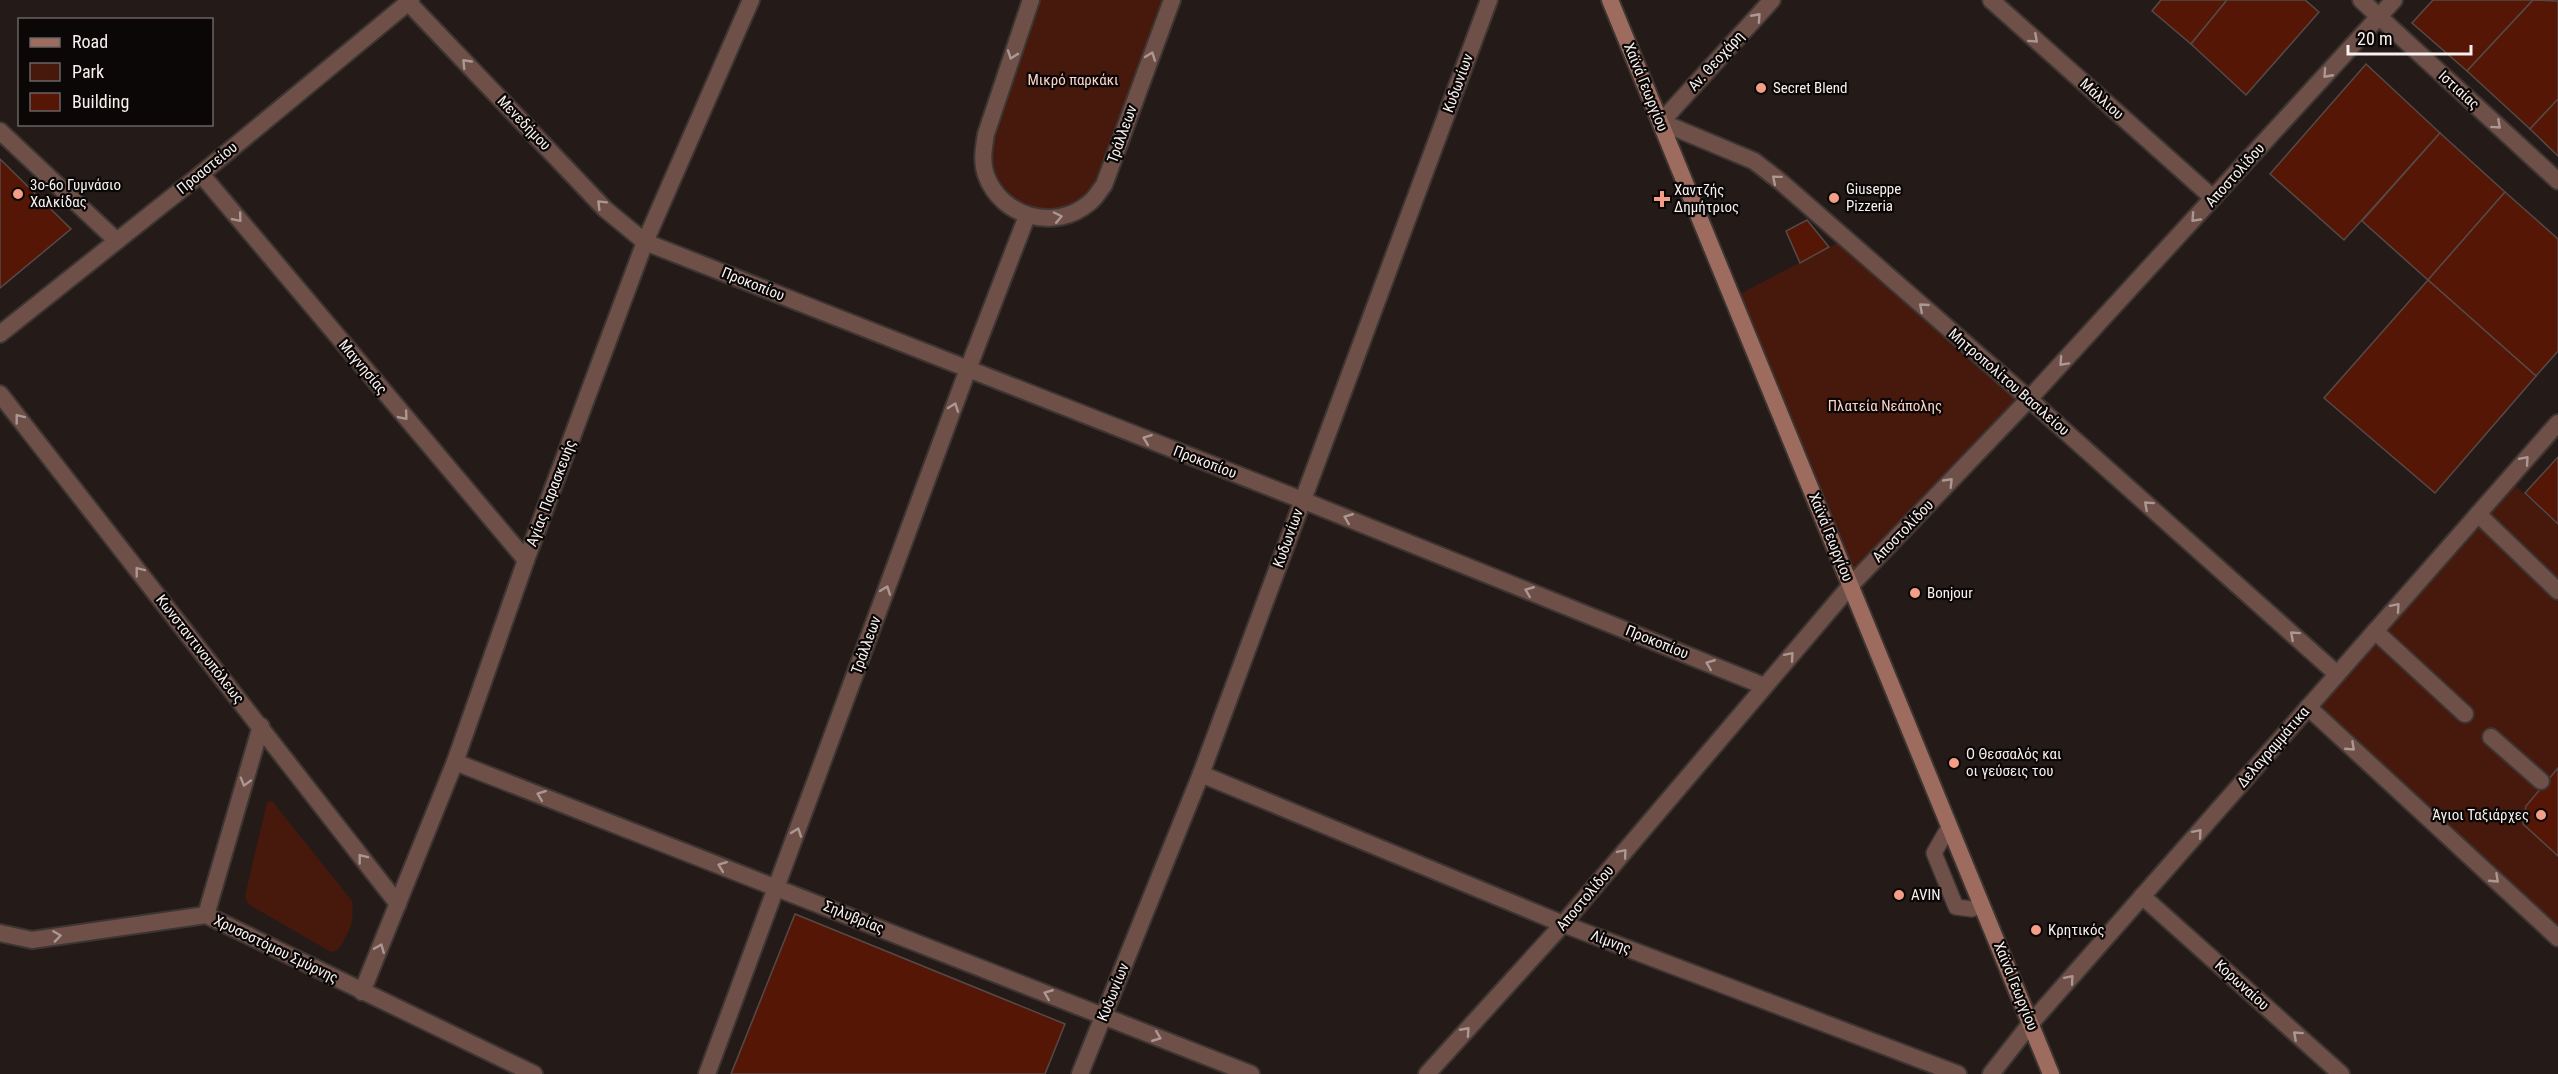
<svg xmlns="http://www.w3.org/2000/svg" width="2558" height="1074" font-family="'Roboto Condensed',sans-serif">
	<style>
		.green { fill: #46190c }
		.building { fill: #551605; stroke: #554a47; stroke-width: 1.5 }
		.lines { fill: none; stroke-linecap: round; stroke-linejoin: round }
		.service-casing { stroke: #3d3532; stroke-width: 18 }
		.pedestrian-casing { stroke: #3d3532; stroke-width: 20 }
		.minor-casing { stroke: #3d3532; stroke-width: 20 }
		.tertiary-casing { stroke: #3d3532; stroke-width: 20 }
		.secondary-casing { stroke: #3d3532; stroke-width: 20 }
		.service { stroke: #6e5048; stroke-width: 15 }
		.pedestrian { stroke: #6e5048; stroke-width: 16 }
		.minor { stroke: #6e5048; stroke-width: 16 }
		.tertiary { stroke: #6e5048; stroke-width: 16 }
		.secondary { stroke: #9d6c5f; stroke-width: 16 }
		.oneway { stroke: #ac9893 }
		.poi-dot { fill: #f49e87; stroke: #0a0706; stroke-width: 2 }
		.labels { text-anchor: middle; stroke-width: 4.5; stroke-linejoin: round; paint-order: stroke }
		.street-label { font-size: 15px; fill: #f7f0ee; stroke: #0a0706 }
		.park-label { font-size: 15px; fill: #fcd2c6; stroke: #0a0706 }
		.poi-label { font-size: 15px; fill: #f7f0ee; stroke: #0a0706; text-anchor: start }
	</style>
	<rect width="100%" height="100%" fill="#241b18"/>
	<g class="green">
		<polygon points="1031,0 1172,0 1104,185 1049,219 995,192 986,134"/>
		<polygon points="1845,239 2029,399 1851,585 1732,298"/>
		<polygon points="2508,479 2558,525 2558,938 2308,707"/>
		<path d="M 272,801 L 352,901 C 355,920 349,935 337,950 L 331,952 L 248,904 L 245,896 L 267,802 Z"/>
	</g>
	<g class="building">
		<polygon points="2161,0 2227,0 2191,44 2152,11"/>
		<polygon points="2227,0 2305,0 2319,12 2246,95 2191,44"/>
		<polygon points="2433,0 2533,0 2467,71 2412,23"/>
		<polygon points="2533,0 2558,1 2558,99 2530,129 2467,71"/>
		<polygon points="2366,64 2440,133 2344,240 2270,174"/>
		<polygon points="2558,99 2558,156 2530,129"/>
		<polygon points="2440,133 2505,192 2428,280 2362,221"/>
		<polygon points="0,159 71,229 0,288"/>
		<polygon points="2505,192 2558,239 2558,351 2536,376 2428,280"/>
		<polygon points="1807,220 1829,247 1800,263 1786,231"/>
		<polygon points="2428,280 2536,376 2435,493 2324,398"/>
		<polygon points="2558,457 2558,524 2525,493"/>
		<polygon points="2558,768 2558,856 2523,824 2526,806"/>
		<polygon points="795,914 1065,1024 1045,1074 731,1074"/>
	</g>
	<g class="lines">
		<g class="service-casing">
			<polyline id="service" points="1946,832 1934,853 1956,907 1972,909"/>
		</g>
		<g class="pedestrian-casing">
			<g id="pedestrian">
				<polyline points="2478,514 2558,591"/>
				<polyline points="2375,631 2465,714"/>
				<polyline points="2491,737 2541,781"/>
			</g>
		</g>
		<g class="minor-casing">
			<g id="minor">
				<polyline points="406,0 605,209 645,242 1302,500 1764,686"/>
				<path d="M 1031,0 L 986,134 C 984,147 981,161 986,175 C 1001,217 1055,232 1089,203 C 1095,199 1099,191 1104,185 L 1172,0"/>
				<polyline points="1772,0 1661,122 1754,161 1781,182 2029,399 2337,674"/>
				<polyline points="1991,0 2213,198"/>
				<polyline points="2361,0 2558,181"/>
				<polyline points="0,131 117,241"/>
				<polyline points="201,174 526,560"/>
				<polyline points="0,394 398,904"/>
				<polyline points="2308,707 2558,938"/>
				<polyline points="455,762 1251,1074"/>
				<polyline points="1201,774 1563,924 1958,1074"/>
				<polyline points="2142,896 2341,1074"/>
				<polyline points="206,915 261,726"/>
				<polyline points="0,933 32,940 206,915 534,1074"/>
				<polyline points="362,992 455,762 526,560 645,242 751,0"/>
				<polyline points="707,1074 968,369 1027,216"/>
				<polyline points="1080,1074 1201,774 1489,0"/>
				<polyline points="1427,1074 1563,924 1851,585 2029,399 2394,0"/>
				<polyline points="1991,1074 2031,1023 2558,423"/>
			</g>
		</g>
		<g class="tertiary-casing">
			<polyline id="tertiary" points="0,334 201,174 411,0"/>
		</g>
		<g class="secondary-casing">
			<polyline id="secondary" points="1610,0 2051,1074"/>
		</g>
		<use href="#service" class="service"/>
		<use href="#pedestrian" class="pedestrian"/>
		<use href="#minor" class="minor"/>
		<use href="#tertiary" class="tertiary"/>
		<use href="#secondary" class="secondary"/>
	</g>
	<defs><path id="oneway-chevron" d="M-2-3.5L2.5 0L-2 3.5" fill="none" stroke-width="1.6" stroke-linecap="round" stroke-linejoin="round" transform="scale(1.5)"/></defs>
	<g class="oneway">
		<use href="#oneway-chevron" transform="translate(1757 17) rotate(-48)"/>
		<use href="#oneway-chevron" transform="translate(2034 39) rotate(42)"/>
		<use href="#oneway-chevron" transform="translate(1012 55) rotate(109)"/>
		<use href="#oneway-chevron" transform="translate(1151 56) rotate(-70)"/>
		<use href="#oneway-chevron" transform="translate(466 63) rotate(-134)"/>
		<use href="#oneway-chevron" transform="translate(2327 74) rotate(132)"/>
		<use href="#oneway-chevron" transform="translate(2497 125) rotate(42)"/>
		<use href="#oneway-chevron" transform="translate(1776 179) rotate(-140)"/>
		<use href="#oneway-chevron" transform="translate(601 204) rotate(-135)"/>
		<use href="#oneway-chevron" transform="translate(1058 217) rotate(-12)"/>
		<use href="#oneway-chevron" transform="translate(238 218) rotate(50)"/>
		<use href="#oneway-chevron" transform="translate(2195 218) rotate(133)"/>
		<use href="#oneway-chevron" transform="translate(1923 307) rotate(-139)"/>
		<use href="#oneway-chevron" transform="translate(2063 362) rotate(133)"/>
		<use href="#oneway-chevron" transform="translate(954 407) rotate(-70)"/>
		<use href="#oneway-chevron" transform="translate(404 416) rotate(50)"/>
		<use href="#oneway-chevron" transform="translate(19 418) rotate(-128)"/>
		<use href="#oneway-chevron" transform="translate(1147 439) rotate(-159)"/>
		<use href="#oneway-chevron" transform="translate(2525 460) rotate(-49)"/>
		<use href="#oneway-chevron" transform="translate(1949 482) rotate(-46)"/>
		<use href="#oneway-chevron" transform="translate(2148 505) rotate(-138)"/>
		<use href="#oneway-chevron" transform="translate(1348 518) rotate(-158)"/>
		<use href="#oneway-chevron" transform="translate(139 571) rotate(-128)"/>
		<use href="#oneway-chevron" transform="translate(886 590) rotate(-70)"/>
		<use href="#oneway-chevron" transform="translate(1529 591) rotate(-158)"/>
		<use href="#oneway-chevron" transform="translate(2396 607) rotate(-49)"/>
		<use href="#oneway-chevron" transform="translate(2294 635) rotate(-138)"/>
		<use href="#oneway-chevron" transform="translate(1790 656) rotate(-49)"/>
		<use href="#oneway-chevron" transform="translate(1710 664) rotate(-158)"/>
		<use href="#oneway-chevron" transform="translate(2351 747) rotate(43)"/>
		<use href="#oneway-chevron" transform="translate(245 782) rotate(106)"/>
		<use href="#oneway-chevron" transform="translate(541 795) rotate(-159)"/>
		<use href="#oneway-chevron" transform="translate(797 832) rotate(-70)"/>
		<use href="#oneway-chevron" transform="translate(2198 833) rotate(-49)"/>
		<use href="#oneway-chevron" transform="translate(1623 853) rotate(-50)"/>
		<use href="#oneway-chevron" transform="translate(362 858) rotate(-128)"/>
		<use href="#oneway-chevron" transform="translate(722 866) rotate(-159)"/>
		<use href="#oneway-chevron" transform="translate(2495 879) rotate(43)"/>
		<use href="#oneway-chevron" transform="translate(57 936) rotate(-8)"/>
		<use href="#oneway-chevron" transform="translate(380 948) rotate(-68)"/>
		<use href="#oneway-chevron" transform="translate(2070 979) rotate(-49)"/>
		<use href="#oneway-chevron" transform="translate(1048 994) rotate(-158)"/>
		<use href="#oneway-chevron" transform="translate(1466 1031) rotate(-48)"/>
		<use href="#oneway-chevron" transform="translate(2297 1035) rotate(-138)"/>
		<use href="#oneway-chevron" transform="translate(1157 1037) rotate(22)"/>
	</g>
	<g class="poi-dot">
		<circle cx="1761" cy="88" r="6"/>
		<circle cx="18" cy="194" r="6"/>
		<circle cx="1834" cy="198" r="6"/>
		<path d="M1659 190h6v6h6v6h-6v6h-6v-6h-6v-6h6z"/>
		<circle cx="1915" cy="593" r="6"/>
		<circle cx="1954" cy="763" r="6"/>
		<circle cx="2541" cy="815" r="6"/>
		<circle cx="1899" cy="895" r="6"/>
		<circle cx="2036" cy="930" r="6"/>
	</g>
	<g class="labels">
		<g class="street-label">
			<text transform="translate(1716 61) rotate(-48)" y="5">Αν. Θεοχάρη</text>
			<text transform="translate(1458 83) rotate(-70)" y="5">Κυδωνίων</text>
			<text transform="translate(1646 87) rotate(68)" y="5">Χαϊνά Γεωργίου</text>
			<text transform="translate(2459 90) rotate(42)" y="5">Ιστιαίας</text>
			<text transform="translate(2102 99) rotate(42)" y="5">Μάλλιου</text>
			<text transform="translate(524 123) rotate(46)" y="5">Μενεδήμου</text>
			<text transform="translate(1122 134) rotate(-70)" y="5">Τράλλεων</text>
			<text transform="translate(207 168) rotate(-39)" y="5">Προαστείου</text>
			<text transform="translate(2235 175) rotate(-48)" y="5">Αποστολίδου</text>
			<text transform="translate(753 284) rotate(22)" y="5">Προκοπίου</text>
			<text transform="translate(363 367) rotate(50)" y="5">Μαγνησίας</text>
			<text transform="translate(2009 382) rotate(41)" y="5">Μητροπολίτου Βασιλείου</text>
			<text transform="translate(1205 462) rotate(21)" y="5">Προκοπίου</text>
			<text transform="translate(551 493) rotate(-69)" y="5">Αγίας Παρασκευής</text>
			<text transform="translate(1903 531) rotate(-46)" y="5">Αποστολίδου</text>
			<text transform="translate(1831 537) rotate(68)" y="5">Χαϊνά Γεωργίου</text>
			<text transform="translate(1288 538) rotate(-70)" y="5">Κυδωνίων</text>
			<text transform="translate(1657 642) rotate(22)" y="5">Προκοπίου</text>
			<text transform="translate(866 645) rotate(-70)" y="5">Τράλλεων</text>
			<text transform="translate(200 649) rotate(52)" y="5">Κωνσταντινουπόλεως</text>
			<text transform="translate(2273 747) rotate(-49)" y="5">Δελαγραμμάτικα</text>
			<text transform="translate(1585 898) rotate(-50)" y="5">Αποστολίδου</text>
			<text transform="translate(854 917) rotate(22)" y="5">Σηλυβρίας</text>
			<text transform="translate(1611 942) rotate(21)" y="5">Λίμνης</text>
			<text transform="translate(276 949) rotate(26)" y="5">Χρυσοστόμου Σμύρνης</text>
			<text transform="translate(2242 985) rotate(42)" y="5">Κορωναίου</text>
			<text transform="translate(2016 986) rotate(68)" y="5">Χαϊνά Γεωργίου</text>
			<text transform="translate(1113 992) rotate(-68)" y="5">Κυδωνίων</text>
		</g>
		<g class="park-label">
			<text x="1073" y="85">Μικρό παρκάκι</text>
			<text x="1885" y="411">Πλατεία Νεάπολης</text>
		</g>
		<g class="poi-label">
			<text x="1773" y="93">Secret Blend</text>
			<text x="30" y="190">3ο-6ο Γυμνάσιο<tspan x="30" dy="17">Χαλκίδας</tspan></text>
			<text x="1846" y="194">Giuseppe<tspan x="1846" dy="17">Pizzeria</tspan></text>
			<text x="1674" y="195">Χαντζής<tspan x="1674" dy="17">Δημήτριος</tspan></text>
			<text x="1927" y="598">Bonjour</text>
			<text x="1966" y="759">Ο Θεσσαλός και<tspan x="1966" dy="17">οι γεύσεις του</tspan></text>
			<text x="2529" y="820" text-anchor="end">Άγιοι Ταξιάρχες</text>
			<text x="1911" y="900">AVIN</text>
			<text x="2048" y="935">Κρητικός</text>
		</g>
	</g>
	<rect x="18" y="18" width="195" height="108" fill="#0a0706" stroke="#696463" stroke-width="1.5"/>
	<rect x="30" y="38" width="30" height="9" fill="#9d6c5f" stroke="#696463" stroke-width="1.5"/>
	<text x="72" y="48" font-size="18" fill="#f7f0ee">Road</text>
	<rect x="30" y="63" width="30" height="18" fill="#46190c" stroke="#696463" stroke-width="1.5"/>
	<text x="72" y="78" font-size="18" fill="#f7f0ee">Park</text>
	<rect x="30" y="93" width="30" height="18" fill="#551605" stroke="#696463" stroke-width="1.5"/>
	<text x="72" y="108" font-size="18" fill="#f7f0ee">Building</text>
	<path d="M2348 45v9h123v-9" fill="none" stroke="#f7f0ee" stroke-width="3"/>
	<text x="2357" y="45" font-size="18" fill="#f7f0ee" stroke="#0a0706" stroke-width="4.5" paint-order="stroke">20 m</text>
</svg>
